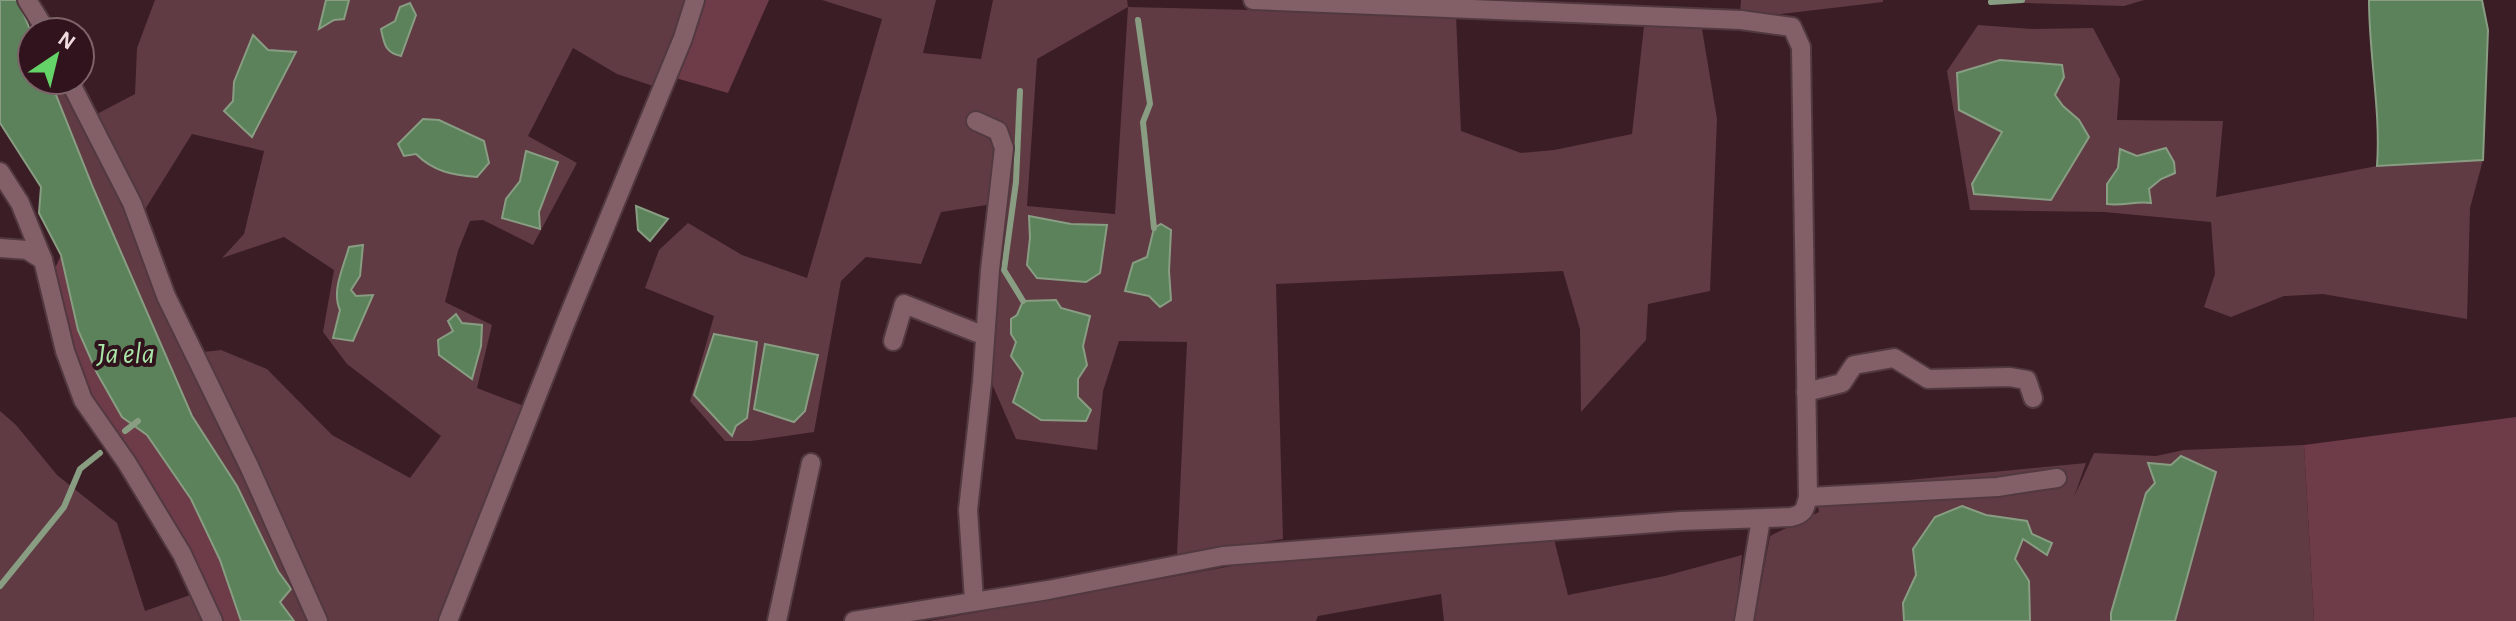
<svg xmlns="http://www.w3.org/2000/svg" width="2516" height="621" font-family="'Alegreya Sans',sans-serif">
	<style>
		.green { fill: #603b44; fill-rule: evenodd }
		.forest { fill: #6e3b49 }
		.water { fill: #5b825a; stroke: #889d82; stroke-width: 2 }
		.lines { fill: none; stroke-linecap: round; stroke-linejoin: round }
		.stream { stroke: #889d82; stroke-width: 6 }
		.minor-casing { stroke: #523940; stroke-width: 22 }
		.minor { stroke: #836068; stroke-width: 18 }
		.labels { text-anchor: middle; stroke-width: 8; stroke-linejoin: round; paint-order: stroke }
		.water-label { font-size: 30px; font-style: italic; fill: #aae6a8; stroke: #30131c }
	</style>
	<rect width="100%" height="100%" fill="#3b1d25"/>
	<g class="green">
		<polygon points="155,0 685,0 656,87 617,74 573,48 528,136 577,163 533,245 483,220 470,221 458,251 445,302 492,325 477,388 524,406 447,621 323,621 203,352 221,350 267,369 332,435 410,478 441,436 347,364 323,332 334,270 284,237 222,258 244,234 264,151 192,134 144,211 95,115 135,94 137,48"/>
		<path d="M 822,0 L 936,0 L 923,53 L 981,59 L 993,0 L 1127,0 L 1128,7 L 1456,15 L 1461,131 L 1521,153 L 1554,150 L 1632,134 L 1644,26 L 1701,23 L 1717,119 L 1710,291 L 1648,304 L 1646,340 L 1581,412 L 1580,329 L 1563,271 L 1276,284 L 1283,539 L 1177,555 L 1187,342 L 1119,341 L 1103,391 L 1097,450 L 1016,439 L 989,377 L 1006,202 L 941,212 L 921,264 L 866,257 L 841,281 L 814,432 L 751,441 L 725,441 L 690,401 L 714,316 L 645,288 L 659,250 L 688,223 L 742,255 L 807,278 L 882,19 ZM 1128,7 L 1115,214 L 1027,206 L 1037,59 Z"/>
		<polygon points="1741,0 1883,0 1883,2 1781,14 1740,13"/>
		<polygon points="1991,0 2144,0 2124,6 1991,2"/>
		<polygon points="1978,25 2032,29 2093,28 2120,79 2117,120 2223,121 2216,197 2377,166 2483,160 2470,208 2467,319 2323,294 2284,296 2231,317 2204,307 2215,274 2211,222 2104,212 1970,210 1947,71"/>
		<polygon points="50,80 63,80 130,216 189,366 312,621 294,621 279,602 291,589 278,571 237,486 192,416 94,190"/>
		<polygon points="0,411 16,425 57,475 117,523 145,611 190,595 202,621 0,621"/>
		<polygon points="2304,445 2314,621 1754,621 1770,536 1819,512 1815,489 2086,463 2074,497 2094,453 2156,456 2184,450"/>
		<polygon points="1554,539 1568,595 1665,576 1742,555 1735,621 1444,621 1441,594 1318,616 1316,621 929,621 1243,564 1386,550"/>
	</g>
	<g class="forest">
		<polygon points="701,0 769,0 728,93 672,77"/>
		<polygon points="61,255 78,330 97,373 122,417 147,435 191,499 220,560 241,621 218,621 88,390 72,345 53,273"/>
		<polygon points="2516,417 2516,621 2314,621 2304,445"/>
	</g>
	<g class="water">
		<polygon points="0,0 18,0 32,35 32,80 50,80 94,190 192,416 237,486 278,571 291,589 280,602 294,621 241,621 220,560 191,499 147,435 122,417 97,373 78,330 61,255 39,213 41,187 0,123"/>
		<polygon points="326,0 349,0 344,19 334,20 319,29"/>
		<path d="M 2369,0 L 2482,0 L 2488,30 L 2483,160 L 2377,166 C 2381,111 2369,56 2369,0 Z"/>
		<path d="M 410,3 L 416,15 L 401,56 C 385,53 384,43 381,29 L 395,21 L 400,7 Z"/>
		<polygon points="253,35 268,50 296,52 252,137 224,111 233,101 234,82"/>
		<polygon points="2000,60 2062,65 2064,77 2055,95 2063,106 2079,120 2089,137 2051,200 1974,194 1972,184 2002,132 1959,110 1957,73"/>
		<path d="M 423,119 L 439,120 L 484,141 L 489,163 L 477,177 C 453,175 434,172 416,154 L 404,156 L 398,144 Z"/>
		<path d="M 2166,148 L 2174,162 L 2175,173 L 2161,179 L 2149,189 L 2151,203 C 2136,201 2123,206 2107,204 L 2107,184 L 2118,168 L 2120,149 L 2137,156 Z"/>
		<polygon points="526,151 558,162 539,212 540,229 502,218 506,199 520,181"/>
		<polygon points="636,206 668,219 650,241 638,230"/>
		<polygon points="1029,216 1071,224 1107,225 1100,273 1086,282 1037,278 1027,265 1030,238"/>
		<polygon points="1161,224 1171,230 1169,271 1171,300 1160,307 1149,296 1125,291 1133,263 1147,257 1154,228"/>
		<path d="M 363,245 L 360,276 L 351,290 L 356,296 L 373,295 L 353,341 L 333,338 L 340,310 C 331,291 344,266 349,247 Z"/>
		<polygon points="1056,300 1061,308 1090,316 1083,346 1087,365 1078,379 1078,397 1091,410 1086,421 1041,420 1013,402 1023,373 1011,356 1016,342 1011,334 1011,319 1017,315 1023,301"/>
		<polygon points="456,314 462,323 482,325 481,346 472,379 439,355 438,340 453,331 448,321"/>
		<polygon points="714,334 757,342 747,418 736,426 732,436 694,395"/>
		<polygon points="765,344 818,355 805,411 794,422 754,409"/>
		<polygon points="2181,456 2216,472 2175,621 2111,621 2111,613 2146,493 2155,483 2148,463 2171,465"/>
		<polygon points="1962,506 1986,515 2027,521 2032,534 2052,543 2047,555 2023,539 2015,559 2029,581 2030,621 1904,621 1903,603 1916,575 1913,549 1935,517"/>
	</g>
	<g class="lines">
		<g class="stream">
			<polyline points="1991,2 2022,0"/>
			<polyline points="1138,20 1150,104 1143,122 1154,228"/>
			<polyline points="1020,91 1016,182 1004,270 1023,301"/>
			<polyline points="125,431 138,421"/>
			<polyline points="0,586 64,507 80,469 100,453"/>
		</g>
		<g class="minor-casing">
			<g id="minor">
				<polyline points="27,0 47,32"/>
				<polyline points="69,80 132,203 166,296 249,466 318,621"/>
				<polyline points="0,172 20,203 43,260 65,351 83,400 127,463 182,554 213,621"/>
				<polyline points="0,248 27,250 43,260"/>
				<polyline points="893,341 904,304 985,336"/>
				<polyline points="1806,392 1842,383 1854,365 1894,358 1928,379 2009,377 2027,380 2033,398"/>
				<polyline points="1808,497 1997,487 2057,478"/>
				<polyline points="974,600 968,510 982,382 990,270 1004,148 998,131 976,121"/>
				<polyline points="448,621 566,322 683,38 695,0"/>
				<polyline points="777,621 811,463"/>
				<path d="M 854,621 L 1048,590 L 1223,556 L 1681,521 L 1791,517 C 1804,514 1805,510 1808,497 L 1801,47 L 1792,27 L 1741,20 L 1253,0"/>
				<polyline points="1744,621 1761,519"/>
			</g>
		</g>
		<use href="#minor" class="minor"/>
	</g>
	<g class="labels">
		<g class="water-label">
			<text x="126" y="363">Ja ela</text>
		</g>
	</g>
	<g transform="translate(56 56) rotate(35)"><circle r="38" fill="#30131c" stroke="#7d636a" stroke-width="2"/>
	<path d="M0-6L14 30L0 20L-14 30Z" fill="#64d468"/>
	<text y="-12" font-size="22" font-weight="bold" text-anchor="middle" fill="#f0dbdf">N</text>
	</g>
</svg>
